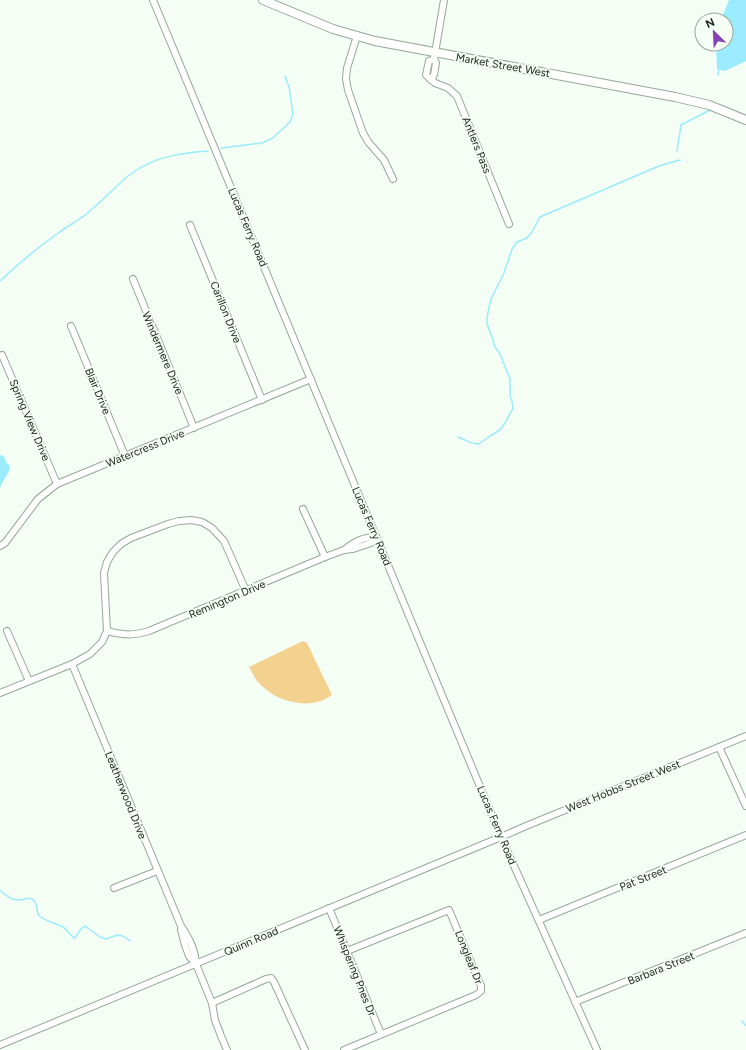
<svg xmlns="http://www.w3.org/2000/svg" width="746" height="1050" font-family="Figtree,sans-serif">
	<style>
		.pitch { fill: #f2d28e }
		.water { fill: #9aebfc }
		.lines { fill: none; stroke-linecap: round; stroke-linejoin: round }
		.stream { stroke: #9aebfc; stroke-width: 1.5 }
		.minor-casing { stroke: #96a798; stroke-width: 8 }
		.major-casing { stroke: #96a798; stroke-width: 10 }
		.minor { stroke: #fff; stroke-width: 6 }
		.major { stroke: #fff; stroke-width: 8 }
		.labels { text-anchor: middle; stroke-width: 3.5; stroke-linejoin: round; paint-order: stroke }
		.street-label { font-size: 11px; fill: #1a201b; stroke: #f4fef5 }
	</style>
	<rect width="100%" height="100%" fill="#f4fef5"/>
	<path class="pitch" d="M 303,641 L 307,643 L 332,695 C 329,697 325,699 321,701 C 299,708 272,699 257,681 C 254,677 252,672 249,667 Z"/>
	<g class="water">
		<polygon points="729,0 746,0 746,61 725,71 717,69 716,44 726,44 726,20 721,20"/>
		<path d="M 0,455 L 4,456 L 6,462 L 10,466 C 9,475 3,479 0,488 Z"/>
	</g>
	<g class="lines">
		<g class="stream">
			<polyline points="718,75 719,69"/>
			<polyline points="221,148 262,143 273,138 290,122 293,114 289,87 285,76"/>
			<polyline points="677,151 681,125 710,110"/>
			<path d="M 0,281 C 18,264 37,248 57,234 C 66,227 76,222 85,215 C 100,203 113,189 128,176 C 152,157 179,153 208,151"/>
			<path d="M 458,437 C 467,440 469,444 479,444 L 490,436 L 500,430 L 505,423 L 513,408 L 512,401 L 510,396 L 510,379 L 500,354 L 495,347 L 492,337 L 487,324 L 487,317 L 491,299 L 504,273 L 512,249 L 517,242 L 527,238 L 532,232 L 540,217 L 659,166 L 680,160"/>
			<path d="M 0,890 C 5,895 12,901 19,900 C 26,900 32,894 36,904 C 37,907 37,912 39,916 C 46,921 55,923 63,927 C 68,930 70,936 75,938 L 81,929 L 85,926 L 100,937 L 106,939 C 117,935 119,932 130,941"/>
			<polyline points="742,1021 746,1026"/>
		</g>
		<g class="minor-casing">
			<g id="minor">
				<polyline points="153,0 501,837 597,1050"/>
				<polyline points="357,36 347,68 346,79 348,90 363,133 369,143 384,160 393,179"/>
				<polyline points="434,59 429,61 426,75 435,83 448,88 457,96 509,224"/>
				<polyline points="431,80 434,75 436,63 434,59 444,0"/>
				<polyline points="190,225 262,400"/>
				<polyline points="133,279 194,428"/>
				<polyline points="71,326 125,456"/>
				<polyline points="2,355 57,484"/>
				<polyline points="303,509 325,557"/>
				<polyline points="0,546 5,543 38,499 57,484 311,379"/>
				<path d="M 344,550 C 354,542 363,537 376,537"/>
				<polyline points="7,631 29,681"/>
				<path d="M 107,631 C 124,635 132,636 149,631 L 325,557 L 344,550 L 353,549 L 371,543 L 376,537"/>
				<path d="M 72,664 L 181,926 C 189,938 195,949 196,964"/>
				<polyline points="0,693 72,664 90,654 102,642 107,631 104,573 107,562 113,552 121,544 131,538 168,524 179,521 191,520 202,522 212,528 224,541 246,591"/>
				<polyline points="719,747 746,806"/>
				<polyline points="114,888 157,871"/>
				<polyline points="329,908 381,1034"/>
				<polyline points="539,920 746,835"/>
				<polyline points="181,930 185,945 189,956 196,964 212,1003 215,1020 221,1036 227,1050"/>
				<polyline points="575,1002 746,933"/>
				<polyline points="212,1003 266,979 271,978 274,982 305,1050"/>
				<polyline points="0,1045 501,837 526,826 746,736"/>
				<polyline points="344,1050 476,995 481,991 481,986 449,910 347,951"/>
			</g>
		</g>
		<g class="major-casing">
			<polyline id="major" points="263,0 333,29 375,41 675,97 709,105 746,120"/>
		</g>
		<use href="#minor" class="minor"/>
		<use href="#major" class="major"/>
	</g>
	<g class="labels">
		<g class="street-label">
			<text transform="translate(503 65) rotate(10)" y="4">Market Street West</text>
			<text transform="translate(477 145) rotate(68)" y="4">Antlers Pass</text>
			<text transform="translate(248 227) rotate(67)" y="4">Lucas Ferry Road</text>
			<text transform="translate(226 312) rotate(68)" y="4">Carillon Drive</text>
			<text transform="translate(163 353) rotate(67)" y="4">Windermere Drive</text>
			<text transform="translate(98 391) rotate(67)" y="4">Blair Drive</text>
			<text transform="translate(30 420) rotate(67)" y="4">Spring View Drive</text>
			<text transform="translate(145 448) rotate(-22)" y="4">Watercress Drive</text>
			<text transform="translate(372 526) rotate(67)" y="4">Lucas Ferry Road</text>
			<text transform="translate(227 599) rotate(-23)" y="4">Remington Drive</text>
			<text transform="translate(623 786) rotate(-22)" y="4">West Hobbs Street West</text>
			<text transform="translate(126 795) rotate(68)" y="4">Leatherwood Drive</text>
			<text transform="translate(497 825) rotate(67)" y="4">Lucas Ferry Road</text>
			<text transform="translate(643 878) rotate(-22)" y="4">Pat Street</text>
			<text transform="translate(251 941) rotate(-23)" y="4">Quinn Road</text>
			<text transform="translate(469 957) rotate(68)" y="4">Longleaf Dr</text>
			<text transform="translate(661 968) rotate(-22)" y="4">Barbara Street</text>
			<text transform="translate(355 971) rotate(68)" y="4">Whispering Pnes Dr</text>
		</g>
	</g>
	<g transform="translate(714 32) rotate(336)"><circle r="19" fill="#f4fef5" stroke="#9da59e"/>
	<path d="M0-3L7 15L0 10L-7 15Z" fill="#8642b6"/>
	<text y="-6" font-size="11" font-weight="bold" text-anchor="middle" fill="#1a201b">N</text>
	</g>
</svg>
